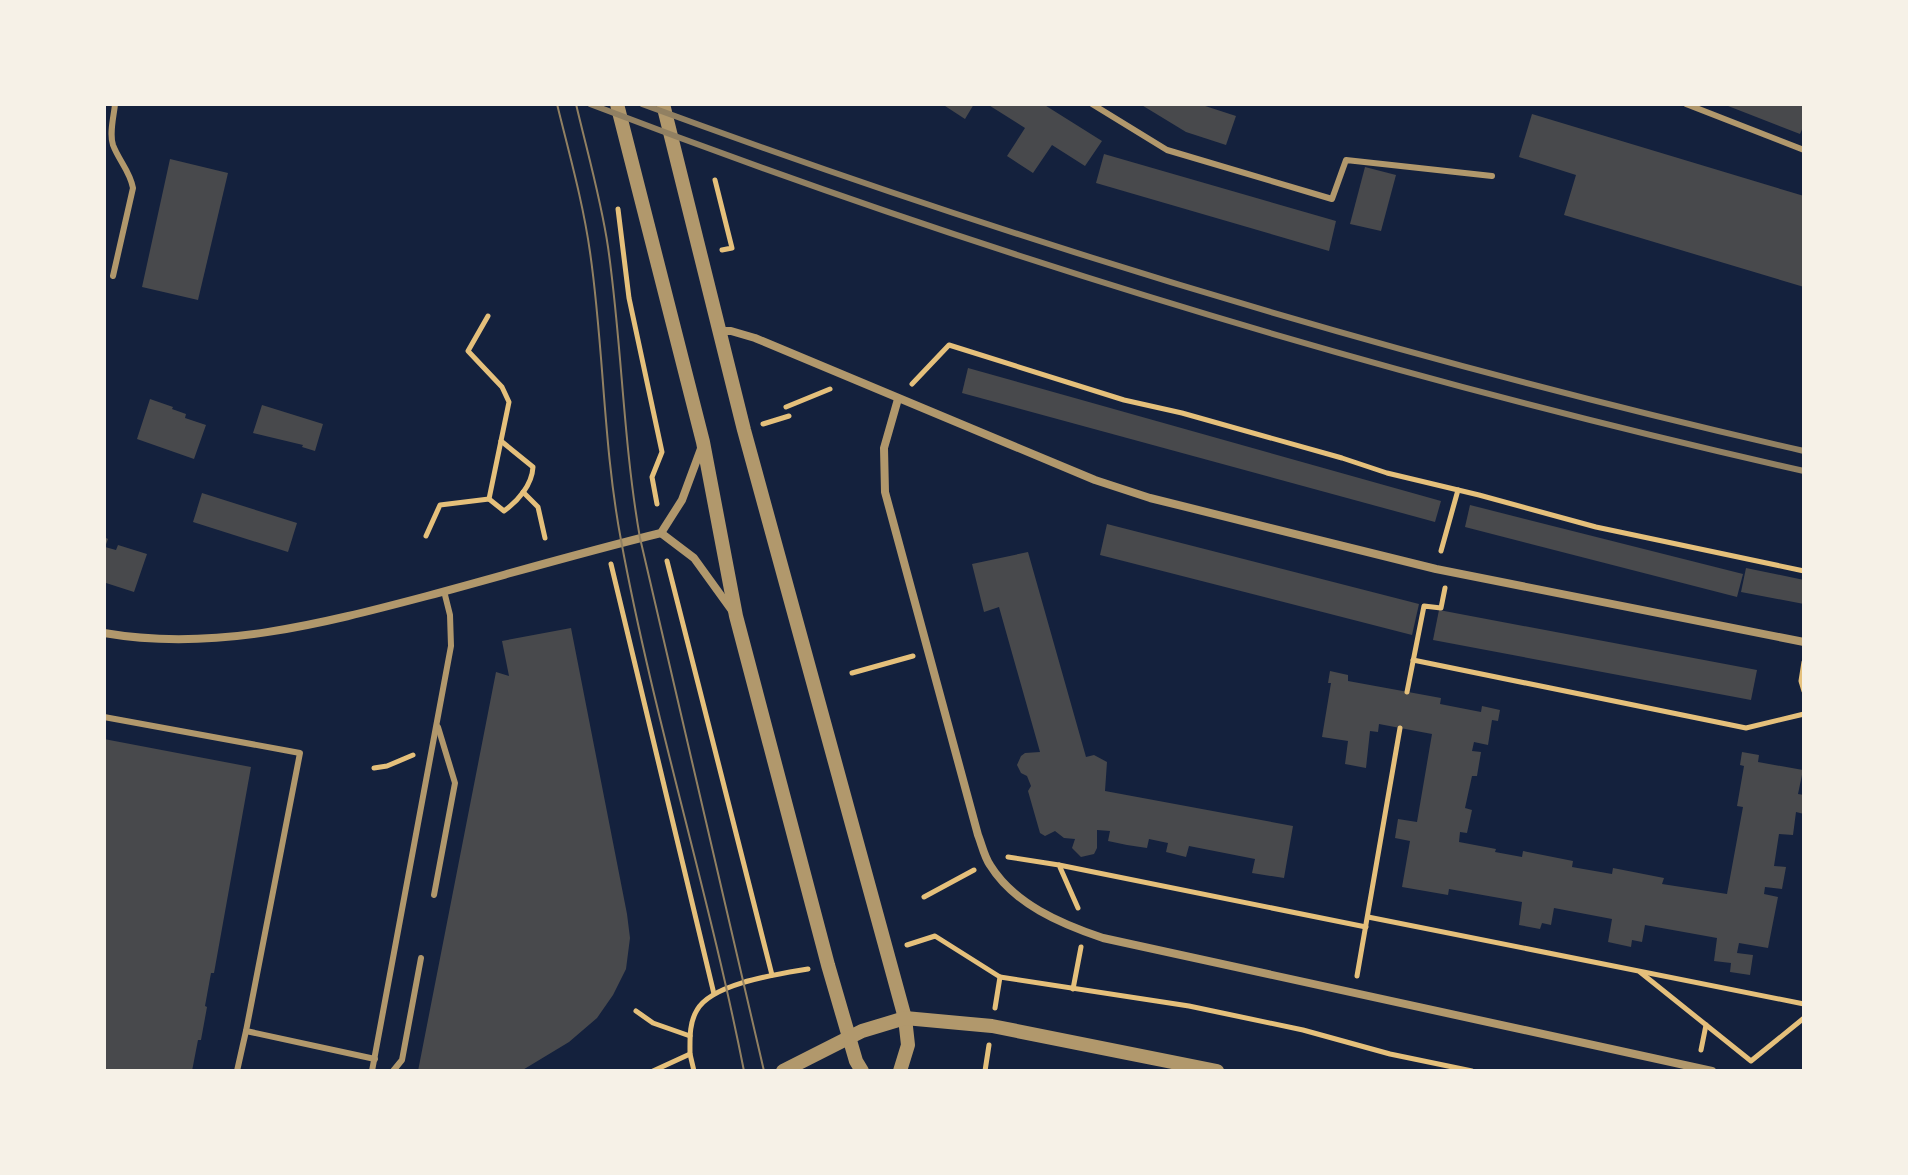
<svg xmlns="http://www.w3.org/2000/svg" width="1908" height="1175" font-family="Bitter,serif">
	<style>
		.building { fill: #48494c }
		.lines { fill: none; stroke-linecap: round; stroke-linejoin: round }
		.path { stroke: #e5c07b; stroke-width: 5 }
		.service { stroke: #b1986c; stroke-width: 6 }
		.minor { stroke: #b1986c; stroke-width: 8 }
		.tertiary { stroke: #b1986c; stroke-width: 14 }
		.tram { stroke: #918062; stroke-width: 2 }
		.rail { stroke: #918062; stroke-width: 6 }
	</style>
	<rect width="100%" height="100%" fill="#14213d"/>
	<g class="building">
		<polygon points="942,104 974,104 965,119"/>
		<polygon points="987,104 1043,104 1102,141 1085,166 1052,145 1033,173 1007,156 1025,128"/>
		<polygon points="1140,104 1199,104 1236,116 1226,145 1186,132"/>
		<polygon points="1723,104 1804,104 1804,125 1800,134"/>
		<polygon points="1532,114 1804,196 1804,287 1564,215 1576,175 1519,157"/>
		<polygon points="1104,154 1336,221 1329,251 1096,183"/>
		<polygon points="170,159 228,173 198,300 142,287"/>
		<polygon points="1365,167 1396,175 1381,231 1350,224"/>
		<polygon points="968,368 1441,501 1435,522 962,393"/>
		<polygon points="150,399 173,407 172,409 186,414 185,418 206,425 194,459 137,439"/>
		<polygon points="262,405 323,424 315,451 302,447 303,445 253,433"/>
		<polygon points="202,493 297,523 288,552 193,522"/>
		<polygon points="1470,505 1743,574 1737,597 1465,527"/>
		<polygon points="1107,524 1419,604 1412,635 1100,555"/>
		<polygon points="104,537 108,539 105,547 116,550 118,545 147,554 134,592 106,583"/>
		<polygon points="1028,552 1086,757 1094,755 1107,762 1105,791 1293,826 1284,878 1252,873 1255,859 1189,846 1186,857 1166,852 1168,843 1149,839 1147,848 1127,845 1108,841 1110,831 1097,830 1097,848 1094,854 1081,857 1072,848 1075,839 1064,838 1055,831 1045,836 1040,833 1028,791 1031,786 1027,776 1021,773 1017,765 1021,756 1025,753 1040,752 999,607 984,612 972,564"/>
		<polygon points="1746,568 1804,580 1804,604 1741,592"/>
		<polygon points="1439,610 1757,670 1751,700 1433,640"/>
		<polygon points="571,628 627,914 630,938 626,969 613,995 597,1018 569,1042 521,1071 418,1071 496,672 509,676 502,641"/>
		<polygon points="1330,671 1348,675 1348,681 1441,698 1440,704 1481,712 1482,706 1500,710 1498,721 1492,720 1488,745 1474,742 1472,751 1481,752 1477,776 1472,776 1465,808 1472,810 1467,833 1460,832 1459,842 1496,849 1495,852 1522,857 1523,851 1573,861 1572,867 1612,874 1613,868 1664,878 1662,884 1727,894 1743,807 1737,806 1744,766 1740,765 1742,752 1759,755 1758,762 1803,770 1798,794 1804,795 1804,814 1796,812 1793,835 1779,834 1774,866 1786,867 1782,889 1765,887 1764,894 1778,897 1768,948 1739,943 1737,953 1753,955 1750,975 1730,972 1731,963 1714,961 1717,938 1645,925 1642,942 1632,940 1631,947 1608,942 1612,919 1554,908 1551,925 1542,923 1540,929 1519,925 1522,902 1449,889 1448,895 1402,887 1410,841 1395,838 1398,819 1417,822 1432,734 1379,724 1378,732 1370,731 1366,768 1345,764 1348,741 1322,737 1331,683 1328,683"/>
		<polygon points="104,739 251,767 214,973 211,973 205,1006 207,1007 201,1040 198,1040 192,1071 104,1071"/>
	</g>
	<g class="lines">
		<g class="path">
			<polyline points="715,180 732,248 722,250"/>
			<polyline points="618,209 629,298 662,452 652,477 657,504"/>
			<polyline points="488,316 468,351 502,387 509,402 489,499"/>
			<polyline points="912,384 949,345 1124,400 1182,413 1342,458 1387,473 1479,495 1596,527 1804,571"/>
			<polyline points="786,407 830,389"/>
			<polyline points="763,424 789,416"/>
			<polyline points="523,492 538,507 545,538"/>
			<path d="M 426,536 L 440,505 L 489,499 L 504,511 C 518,501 532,485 533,467 L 501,441"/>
			<polyline points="1441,551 1458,490"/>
			<polyline points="667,561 772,975"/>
			<polyline points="611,564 714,994"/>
			<polyline points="1413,660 1746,728 1804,714"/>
			<polyline points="1804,662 1801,681 1804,691"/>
			<polyline points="852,673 913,656"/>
			<polyline points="1407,692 1424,606 1441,608 1445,588"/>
			<polyline points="374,768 387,766 413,755"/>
			<polyline points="1008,857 1059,865 1078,908"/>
			<polyline points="1059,865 1366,927"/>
			<polyline points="924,897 974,870"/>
			<polyline points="1368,917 1804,1004"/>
			<polyline points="907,945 935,936 1000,977 1189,1006 1303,1030 1390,1054 1472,1071"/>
			<polyline points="1640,972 1751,1061 1804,1018"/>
			<polyline points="1357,976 1400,728"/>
			<polyline points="1073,989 1081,947"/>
			<polyline points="995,1008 1000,977"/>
			<polyline points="636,1011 653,1023 690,1036"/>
			<polyline points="1701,1050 1706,1025"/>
			<polyline points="690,1054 694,1071"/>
			<path d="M 653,1071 L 690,1054 C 690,1039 689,1023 697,1010 C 712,983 779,974 808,969"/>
			<polyline points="985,1071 989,1045"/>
		</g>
		<g class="service">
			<polyline points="1092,104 1167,150 1332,199 1346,160 1492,176"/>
			<polyline points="1686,104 1804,150"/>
			<path d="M 113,276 L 133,188 C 130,171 119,161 113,145 C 109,133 114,116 115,104"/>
			<polyline points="104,717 300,753 246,1031 375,1059"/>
			<polyline points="434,895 455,783 438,727"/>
			<polyline points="237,1071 246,1031"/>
			<polyline points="372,1071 451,646 450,615 444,591"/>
			<polyline points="393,1071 402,1060 421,958"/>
		</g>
		<g class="minor">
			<polyline points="719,331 731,331 755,338 1095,480 1150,498 1436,569 1804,642"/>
			<path d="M 898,399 L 884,448 L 885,492 L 978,835 C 982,845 984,856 990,865 C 1014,904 1061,924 1103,938 L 1712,1071"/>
			<polyline points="661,533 694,558 733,612"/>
			<path d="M 104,633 C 214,652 321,624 427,596 C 505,575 583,552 661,533 L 682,500 L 702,446"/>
		</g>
		<g class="tertiary">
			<polyline points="617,104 703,442 736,616 828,965 856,1061 862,1071"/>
			<polyline points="663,104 744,430 905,1018 908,1045 900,1071"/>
			<polyline points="783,1071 862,1031 905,1018 992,1026 1217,1071"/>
		</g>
		<g class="tram">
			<path d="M 557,104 C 569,153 583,202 590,252 C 604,348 603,445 621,540 C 654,719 709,893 744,1071"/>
			<path d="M 576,104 C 587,151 601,199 608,247 C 622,344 623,442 640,538 L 764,1071"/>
		</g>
		<g class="rail">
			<path d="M 590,104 C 985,255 1391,378 1804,471"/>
			<path d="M 642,104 C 1022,244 1409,361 1804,451"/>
		</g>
	</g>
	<rect width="1908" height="1175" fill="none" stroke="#f6f1e7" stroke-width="212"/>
</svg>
